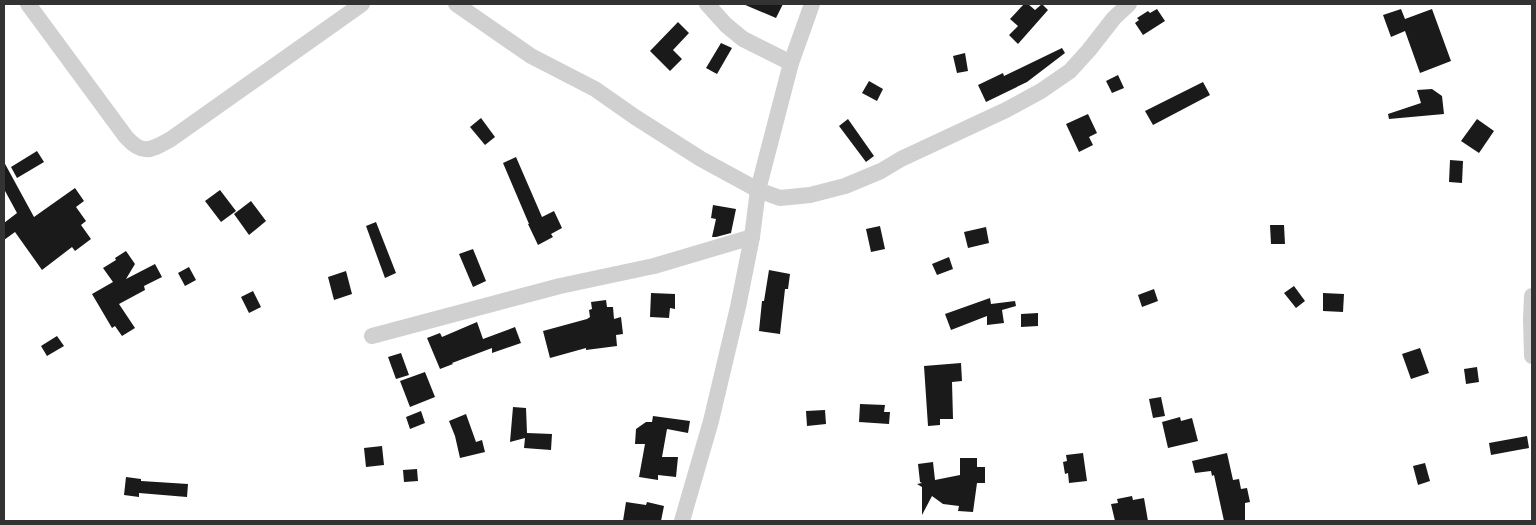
<svg xmlns="http://www.w3.org/2000/svg" width="1536" height="525" font-family="'DM Sans',sans-serif">
	<style>
		.building { fill: #1a1a1a }
		.lines { fill: none; stroke-linecap: round; stroke-linejoin: round }
		.street { stroke: #d0d0d0; stroke-width: 16 }
	</style>
	<rect width="100%" height="100%" fill="#fff"/>
	<g class="building">
		<polygon points="743,4 783,4 776,18"/>
		<polygon points="1024,4 1028,4 1035,10 1042,4 1048,10 1018,44 1009,35 1018,26 1010,19"/>
		<polygon points="1157,9 1165,21 1143,35 1135,23 1139,20 1137,18 1148,11 1150,13"/>
		<polygon points="1401,9 1405,19 1432,9 1451,61 1420,73 1405,31 1391,37 1383,15"/>
		<polygon points="678,22 689,33 673,50 682,59 670,71 650,51"/>
		<polygon points="721,43 732,48 717,74 706,68"/>
		<polygon points="1062,48 1065,53 1027,82 986,102 978,85 1003,73 1004,76"/>
		<polygon points="965,53 968,71 957,73 953,56"/>
		<polygon points="1118,75 1124,88 1112,93 1106,81"/>
		<polygon points="869,81 883,89 877,101 862,93"/>
		<polygon points="1203,82 1210,95 1153,125 1145,111"/>
		<polygon points="1432,89 1442,96 1444,114 1389,119 1388,114 1421,103 1417,90"/>
		<polygon points="1088,114 1097,133 1089,137 1093,145 1079,152 1066,124"/>
		<polygon points="481,118 495,137 485,145 470,127"/>
		<polygon points="848,119 874,156 866,162 839,126"/>
		<polygon points="1477,119 1494,131 1479,153 1461,141"/>
		<polygon points="37,151 44,162 17,178 11,167"/>
		<polygon points="516,157 542,217 554,211 562,228 551,234 553,237 538,245 528,224 529,224 503,163"/>
		<polygon points="1450,160 1463,161 1462,183 1449,182"/>
		<polygon points="4,162 34,217 75,188 84,201 76,207 86,221 81,225 91,239 75,251 72,247 42,270 15,232 4,240 4,223 17,213 4,189"/>
		<polygon points="220,190 236,211 221,222 205,201"/>
		<polygon points="251,201 266,221 249,235 234,214"/>
		<polygon points="713,205 736,209 731,233 716,237 712,237 716,219 711,218"/>
		<polygon points="376,222 396,273 385,278 366,226"/>
		<polygon points="1270,225 1284,225 1285,244 1271,244"/>
		<polygon points="880,226 885,249 871,252 866,229"/>
		<polygon points="986,227 989,243 968,248 964,232"/>
		<polygon points="473,249 486,281 473,287 459,254"/>
		<polygon points="126,251 135,264 126,279 155,264 162,277 144,286 145,290 119,304 135,328 122,336 115,326 112,328 92,294 113,282 103,268 116,260 115,258"/>
		<polygon points="949,257 953,269 937,275 932,264"/>
		<polygon points="189,267 196,280 185,286 178,273"/>
		<polygon points="769,270 790,274 788,289 785,289 780,334 759,331 762,301 764,301"/>
		<polygon points="346,271 352,294 334,300 328,277"/>
		<polygon points="1294,286 1305,301 1296,308 1284,293"/>
		<polygon points="1154,289 1158,301 1142,307 1138,295"/>
		<polygon points="253,291 261,307 249,313 241,297"/>
		<polygon points="651,293 675,294 675,309 670,308 669,318 650,317"/>
		<polygon points="1323,293 1344,294 1343,312 1323,311"/>
		<polygon points="990,298 991,304 1015,301 1016,306 1002,310 1004,323 987,325 987,316 951,330 945,314"/>
		<polygon points="606,300 607,307 613,307 614,319 621,317 623,334 616,335 617,346 586,350 586,348 550,358 543,331 587,319 590,317 589,310 592,309 591,302"/>
		<polygon points="1038,313 1038,326 1021,327 1021,314"/>
		<polygon points="477,322 483,339 515,327 521,343 492,353 492,348 452,363 453,364 440,369 427,338 440,333 442,337"/>
		<polygon points="57,336 64,346 47,356 41,346"/>
		<polygon points="1420,348 1429,373 1411,379 1402,354"/>
		<polygon points="401,353 409,375 396,379 388,357"/>
		<polygon points="961,363 962,381 952,382 953,419 940,419 940,425 928,426 924,366"/>
		<polygon points="1477,367 1479,382 1466,384 1464,369"/>
		<polygon points="425,372 435,397 410,407 400,381"/>
		<polygon points="1161,397 1165,416 1153,418 1149,399"/>
		<polygon points="860,404 885,405 884,412 890,412 889,424 859,422"/>
		<polygon points="513,407 526,408 527,433 552,434 551,450 524,448 525,438 510,442"/>
		<polygon points="825,410 826,424 807,426 806,411"/>
		<polygon points="421,411 425,423 410,429 406,417"/>
		<polygon points="466,414 476,442 482,440 485,452 460,458 455,436 449,421"/>
		<polygon points="653,416 690,421 688,433 667,429 662,457 678,457 676,477 658,475 658,480 639,477 645,444 635,444 636,429 646,422 652,422"/>
		<polygon points="1180,417 1181,421 1192,418 1198,441 1168,448 1162,422"/>
		<polygon points="1527,436 1529,448 1491,455 1489,443"/>
		<polygon points="382,446 384,465 366,467 364,448"/>
		<polygon points="1083,453 1087,481 1069,483 1068,473 1065,474 1063,462 1067,461 1066,455"/>
		<polygon points="1227,453 1233,480 1239,479 1241,489 1247,488 1250,502 1245,503 1245,521 1224,521 1214,475 1212,476 1211,471 1195,473 1192,461"/>
		<polygon points="960,458 977,458 977,467 985,467 985,483 977,483 973,512 958,511 959,506 943,504 932,496 922,515 922,487 917,484 922,483 920,482 918,464 933,462 935,480 960,475"/>
		<polygon points="1425,463 1430,481 1418,485 1413,466"/>
		<polygon points="417,469 418,481 404,482 403,470"/>
		<polygon points="126,477 141,479 141,481 188,484 187,497 139,493 139,497 124,495"/>
		<polygon points="1132,496 1133,500 1144,498 1148,521 1115,521 1111,504 1118,503 1117,499"/>
		<polygon points="626,502 646,505 647,502 664,506 661,521 623,521"/>
	</g>
	<g class="lines">
		<g class="street">
			<path d="M 28,4 L 126,137 C 143,156 151,150 171,139 L 362,4"/>
			<polyline points="456,4 531,56 595,89 635,117 701,159 758,190 780,198 810,195 845,186 881,171 901,159 1006,110 1041,91 1070,71 1089,50 1114,18 1129,4"/>
			<polyline points="707,4 726,25 743,39 791,63"/>
			<polyline points="1532,296 1531,319 1532,356"/>
			<polyline points="372,336 560,286 654,266 752,237"/>
			<polyline points="682,521 711,421 738,307 752,237 758,190 791,63 812,4"/>
		</g>
	</g>
	<rect width="1536" height="525" fill="none" stroke="#333333" stroke-width="10"/>
</svg>
